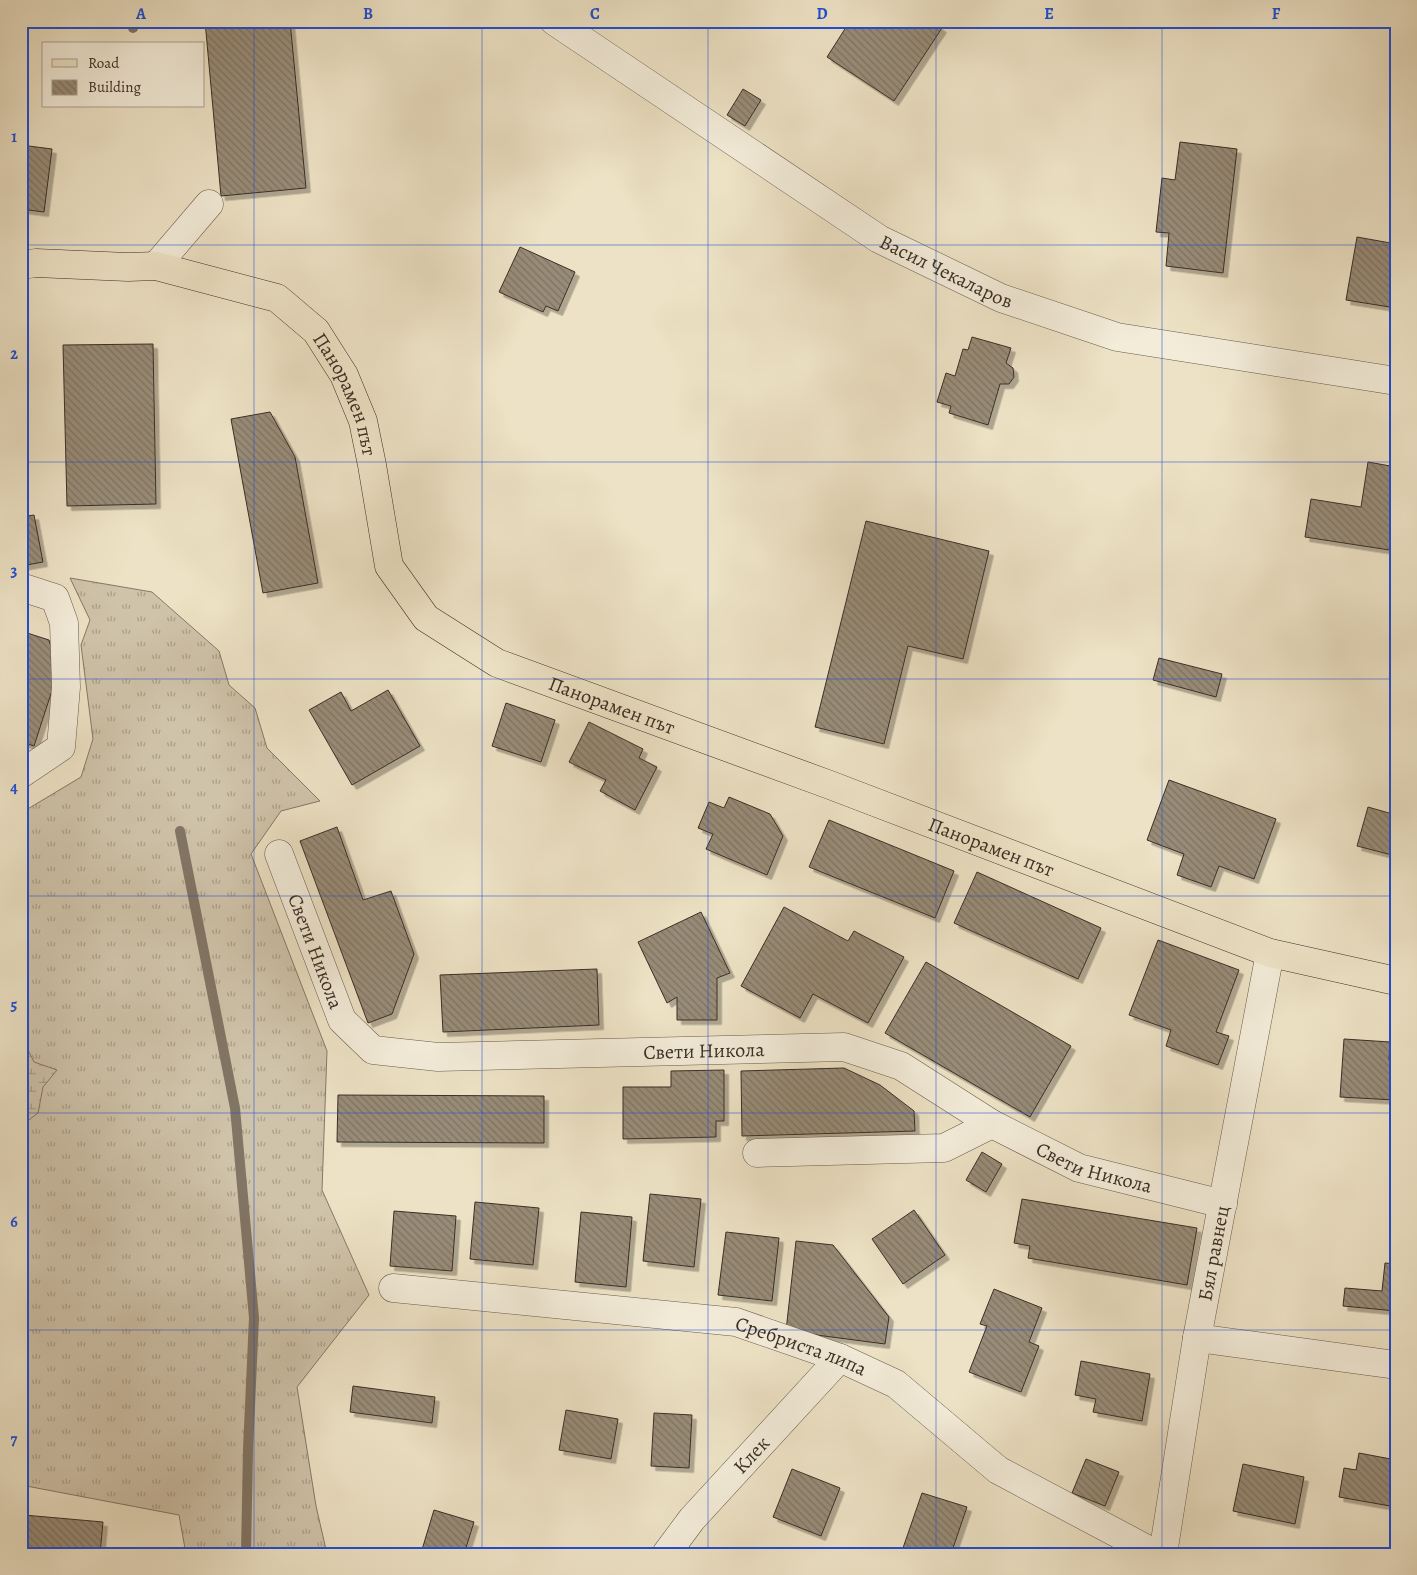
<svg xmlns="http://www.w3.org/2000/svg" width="1417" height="1575" font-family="Alegreya,serif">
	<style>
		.grass { fill: url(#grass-tufts); stroke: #857868 }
		.wetland { fill: url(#wetland-marsh); stroke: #857868 }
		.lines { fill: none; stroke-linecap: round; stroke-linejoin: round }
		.stream { stroke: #817565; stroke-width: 10 }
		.building { fill: url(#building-back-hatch); stroke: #3b2e25; filter: url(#shadow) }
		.minor-casing { stroke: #685b4d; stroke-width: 29 }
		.major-casing { stroke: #3b2e25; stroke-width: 29 }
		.minor { stroke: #f3ecd9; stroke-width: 28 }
		.major { stroke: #ede2c5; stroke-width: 28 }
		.grid { fill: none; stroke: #1d4ed8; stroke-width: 1; stroke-opacity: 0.55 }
		.labels { text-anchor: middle; stroke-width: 5; stroke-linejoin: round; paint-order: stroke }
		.street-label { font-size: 20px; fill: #3b2e25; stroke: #f3ecd9 }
		.neatline { fill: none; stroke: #1d4ed8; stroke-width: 2 }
		.grid-label { font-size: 16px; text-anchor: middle; font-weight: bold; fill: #1d4ed8 }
	</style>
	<defs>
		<pattern id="grass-tufts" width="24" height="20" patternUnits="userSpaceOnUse" patternTransform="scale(1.25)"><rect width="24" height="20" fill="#cfc3aa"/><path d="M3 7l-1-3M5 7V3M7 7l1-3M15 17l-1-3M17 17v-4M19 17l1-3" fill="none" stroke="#a99f8a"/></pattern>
		<pattern id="wetland-marsh" width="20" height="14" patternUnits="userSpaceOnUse" patternTransform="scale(1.25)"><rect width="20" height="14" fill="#cfc3aa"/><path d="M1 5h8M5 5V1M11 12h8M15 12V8" fill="none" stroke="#a99f8a"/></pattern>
		<pattern id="building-back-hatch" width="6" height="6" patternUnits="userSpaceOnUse" patternTransform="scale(1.25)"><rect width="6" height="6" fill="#988c78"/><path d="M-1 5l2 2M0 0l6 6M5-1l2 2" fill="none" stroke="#7d7362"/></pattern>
		<filter id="shadow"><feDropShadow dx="4.5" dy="4.5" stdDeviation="0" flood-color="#0004"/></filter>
	</defs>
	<rect width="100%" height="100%" fill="#ede2c5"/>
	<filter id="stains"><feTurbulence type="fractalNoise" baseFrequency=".004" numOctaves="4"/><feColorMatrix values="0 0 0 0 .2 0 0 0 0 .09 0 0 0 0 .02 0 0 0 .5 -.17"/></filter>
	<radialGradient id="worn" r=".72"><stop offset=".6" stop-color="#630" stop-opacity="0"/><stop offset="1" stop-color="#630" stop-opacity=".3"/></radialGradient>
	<polygon class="grass" points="70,578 152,592 219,651 229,685 255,708 267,748 320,801 281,811 251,854 327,1051 322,1190 369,1295 297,1387 316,1506 327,1554 186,1554 179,1515 21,1485 21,813 81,777 93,739 81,645 90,620"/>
	<polygon class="wetland" points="23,1040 34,1062 57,1070 43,1087 38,1113 21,1126 21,1078 23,1070 21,1067 21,1041"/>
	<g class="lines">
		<g class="stream">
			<polyline points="133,21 133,28"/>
			<polyline points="180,831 235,1108 254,1318 248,1449 246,1554"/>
		</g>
	</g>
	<g class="building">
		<polygon points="205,21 290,21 306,188 221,196"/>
		<polygon points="850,21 931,21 942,28 894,101 827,57"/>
		<polygon points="743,89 761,100 745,126 727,115"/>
		<polygon points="1180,142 1237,149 1223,273 1166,266 1169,233 1156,232 1162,178 1175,180"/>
		<polygon points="21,145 52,149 44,212 21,209"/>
		<polygon points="1357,237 1396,244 1396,308 1346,300"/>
		<polygon points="520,247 575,272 558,311 546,306 543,312 499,292"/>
		<polygon points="972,337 1011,348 1006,363 1013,368 1014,377 1009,384 1000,384 988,425 949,413 951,406 937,402 946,373 955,376 963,349 968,350"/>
		<polygon points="153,344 156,504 67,506 63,345"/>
		<polygon points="270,412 295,457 318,583 263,593 231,419"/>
		<polygon points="1368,462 1396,467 1396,551 1305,537 1311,499 1361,507"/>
		<polygon points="34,515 43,562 21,566 21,517"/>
		<polygon points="866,521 989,551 963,659 908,646 884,744 815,727"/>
		<polygon points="21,631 49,640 58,672 34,746 21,742"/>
		<polygon points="1159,658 1222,674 1216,697 1153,680"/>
		<polygon points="388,690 420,746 352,785 309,710 341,692 351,711"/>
		<polygon points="506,703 555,720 541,762 492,746"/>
		<polygon points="589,722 643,749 639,758 657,767 635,810 600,791 606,780 569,762"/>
		<polygon points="1169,780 1276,819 1254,879 1219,866 1211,887 1177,875 1184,854 1147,840"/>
		<polygon points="729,797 770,814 783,836 767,875 706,849 713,834 698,828 709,802 724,808"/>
		<polygon points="1368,807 1396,815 1396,856 1357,846"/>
		<polygon points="829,820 954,871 935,918 809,867"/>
		<polygon points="337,827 363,900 391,891 414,954 392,1014 368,1023 300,841"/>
		<polygon points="977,872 1101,928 1078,979 954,923"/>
		<polygon points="784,907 848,941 854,931 904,957 868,1023 813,994 800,1018 741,986"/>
		<polygon points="701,912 730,973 717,978 717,1020 677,1020 677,997 667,1003 638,942"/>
		<polygon points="1158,940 1239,970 1216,1032 1229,1036 1218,1065 1166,1046 1171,1030 1129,1015"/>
		<polygon points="926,962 1071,1046 1030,1117 885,1033"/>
		<polygon points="597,969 599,1025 443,1032 440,975"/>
		<polygon points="1344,1039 1390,1042 1389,1060 1396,1060 1395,1100 1340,1097"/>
		<polygon points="844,1068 880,1085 914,1111 915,1131 742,1136 741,1071"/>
		<polygon points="724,1070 724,1121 716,1121 716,1137 623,1139 623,1087 671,1087 671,1071"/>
		<polygon points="338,1095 544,1096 544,1143 337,1142"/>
		<polygon points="982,1152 1002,1164 986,1192 966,1180"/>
		<polygon points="650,1194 701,1199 694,1267 643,1261"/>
		<polygon points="1022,1199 1197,1228 1187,1285 1028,1258 1030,1246 1014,1243"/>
		<polygon points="475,1202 539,1208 533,1265 470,1259"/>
		<polygon points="914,1210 945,1255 903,1284 872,1239"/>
		<polygon points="394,1211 456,1216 452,1271 390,1266"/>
		<polygon points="581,1212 632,1217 626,1287 575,1282"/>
		<polygon points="726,1232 779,1238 772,1301 718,1295"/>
		<polygon points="796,1241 833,1245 889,1317 885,1344 786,1331"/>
		<polygon points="1385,1263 1396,1264 1396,1311 1343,1306 1345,1288 1382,1291"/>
		<polygon points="994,1289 1042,1308 1029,1342 1039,1346 1021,1392 969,1372 987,1326 980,1324"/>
		<polygon points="1081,1361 1150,1374 1142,1421 1093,1412 1096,1399 1075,1395"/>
		<polygon points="353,1386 435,1397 432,1423 350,1412"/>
		<polygon points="566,1410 618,1419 611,1459 559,1450"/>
		<polygon points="654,1413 692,1415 689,1468 651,1466"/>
		<polygon points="1359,1453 1396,1460 1396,1507 1339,1497 1344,1468 1356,1470"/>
		<polygon points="1086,1459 1119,1472 1105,1506 1072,1493"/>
		<polygon points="1243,1464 1304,1477 1295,1524 1233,1511"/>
		<polygon points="792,1469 840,1488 821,1536 773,1517"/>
		<polygon points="922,1493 967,1507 951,1554 920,1554 903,1548"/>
		<polygon points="434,1510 474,1522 464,1554 421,1553"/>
		<polygon points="24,1515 103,1522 100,1554 21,1554"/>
	</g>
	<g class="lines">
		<g class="minor-casing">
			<g id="minor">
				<path id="s1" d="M 554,21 L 879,239 L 1001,298 L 1117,337 L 1396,381"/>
				<polyline points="156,266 209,204"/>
				<polyline points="21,587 55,598 64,623 66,687 61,747 21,774"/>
				<path id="s2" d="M 279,854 L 342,1020 L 373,1050 L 438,1057 L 844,1047 L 901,1066 L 992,1124 L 1079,1168 L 1223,1204"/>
				<polyline points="757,1153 944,1148 992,1124"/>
				<path id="s3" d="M 393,1288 L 736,1322 L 840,1358 L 896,1384 L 998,1470 L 1156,1554"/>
				<polyline points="1197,1338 1396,1365"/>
				<path id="s4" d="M 666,1554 L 692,1519 L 840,1358"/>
				<path id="s5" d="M 1163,1554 L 1197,1338 L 1270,953"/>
			</g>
		</g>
		<g class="major-casing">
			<g id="major">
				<path id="s6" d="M 21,265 L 36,263 L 128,267 L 156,266 L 277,298 L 316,331 L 344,375 L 363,421 L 372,465 L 389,566 L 426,618 L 497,663 L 830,785 L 1270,953 L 1396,981"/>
			</g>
		</g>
		<use href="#minor" class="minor"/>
		<use href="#major" class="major"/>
	</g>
	<path class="grid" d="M 254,21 L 254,1554M 482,21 L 482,1554M 708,21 L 708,1554M 936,21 L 936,1554M 1162,21 L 1162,1554M 21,245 L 1396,245M 21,462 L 1396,462M 21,679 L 1396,679M 21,896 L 1396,896M 21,1113 L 1396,1113M 21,1330 L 1396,1330"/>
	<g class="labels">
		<g class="street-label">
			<text dy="7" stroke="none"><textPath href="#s1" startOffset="466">Васил Чекаларов</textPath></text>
			<text dy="7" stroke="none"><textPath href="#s6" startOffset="382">Панорамен път</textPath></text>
			<text dy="7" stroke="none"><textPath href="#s6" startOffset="831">Панорамен път</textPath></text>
			<text dy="7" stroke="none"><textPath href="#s6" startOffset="1236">Панорамен път</textPath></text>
			<text dy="7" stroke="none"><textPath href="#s2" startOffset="104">Свети Никола</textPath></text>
			<text dy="7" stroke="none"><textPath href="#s2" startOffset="552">Свети Никола</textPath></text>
			<text dy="7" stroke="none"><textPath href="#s2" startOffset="972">Свети Никола</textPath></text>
			<text dy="7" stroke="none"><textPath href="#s5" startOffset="305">Бял равнец</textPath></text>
			<text dy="7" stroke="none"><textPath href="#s3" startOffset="414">Сребриста липа</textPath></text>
			<text dy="7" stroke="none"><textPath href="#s4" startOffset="131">Клек</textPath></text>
		</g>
	</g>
	<rect width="1417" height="1575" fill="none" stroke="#ede2c5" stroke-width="55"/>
	<rect x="42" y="42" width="162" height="65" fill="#f3ecd9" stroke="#a9a091"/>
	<rect x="52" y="59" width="25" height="8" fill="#ede2c5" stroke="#a9a091"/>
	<text x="88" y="68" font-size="15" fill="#3b2e25">Road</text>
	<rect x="52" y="80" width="25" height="15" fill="url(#building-back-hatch)" stroke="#a9a091"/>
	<text x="88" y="92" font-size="15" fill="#3b2e25">Building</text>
	<rect x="28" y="28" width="1362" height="1520" class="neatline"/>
	<g class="grid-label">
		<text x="141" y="19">A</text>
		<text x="368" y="19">B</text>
		<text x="595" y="19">C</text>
		<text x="822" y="19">D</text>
		<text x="1049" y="19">E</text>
		<text x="1276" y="19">F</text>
		<text x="14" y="142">1</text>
		<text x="14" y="359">2</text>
		<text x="14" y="576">3</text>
		<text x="14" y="793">4</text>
		<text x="14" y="1010">5</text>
		<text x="14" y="1227">6</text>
		<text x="14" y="1445">7</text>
	</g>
	<rect width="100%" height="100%" filter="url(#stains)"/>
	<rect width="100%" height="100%" fill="url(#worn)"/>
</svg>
